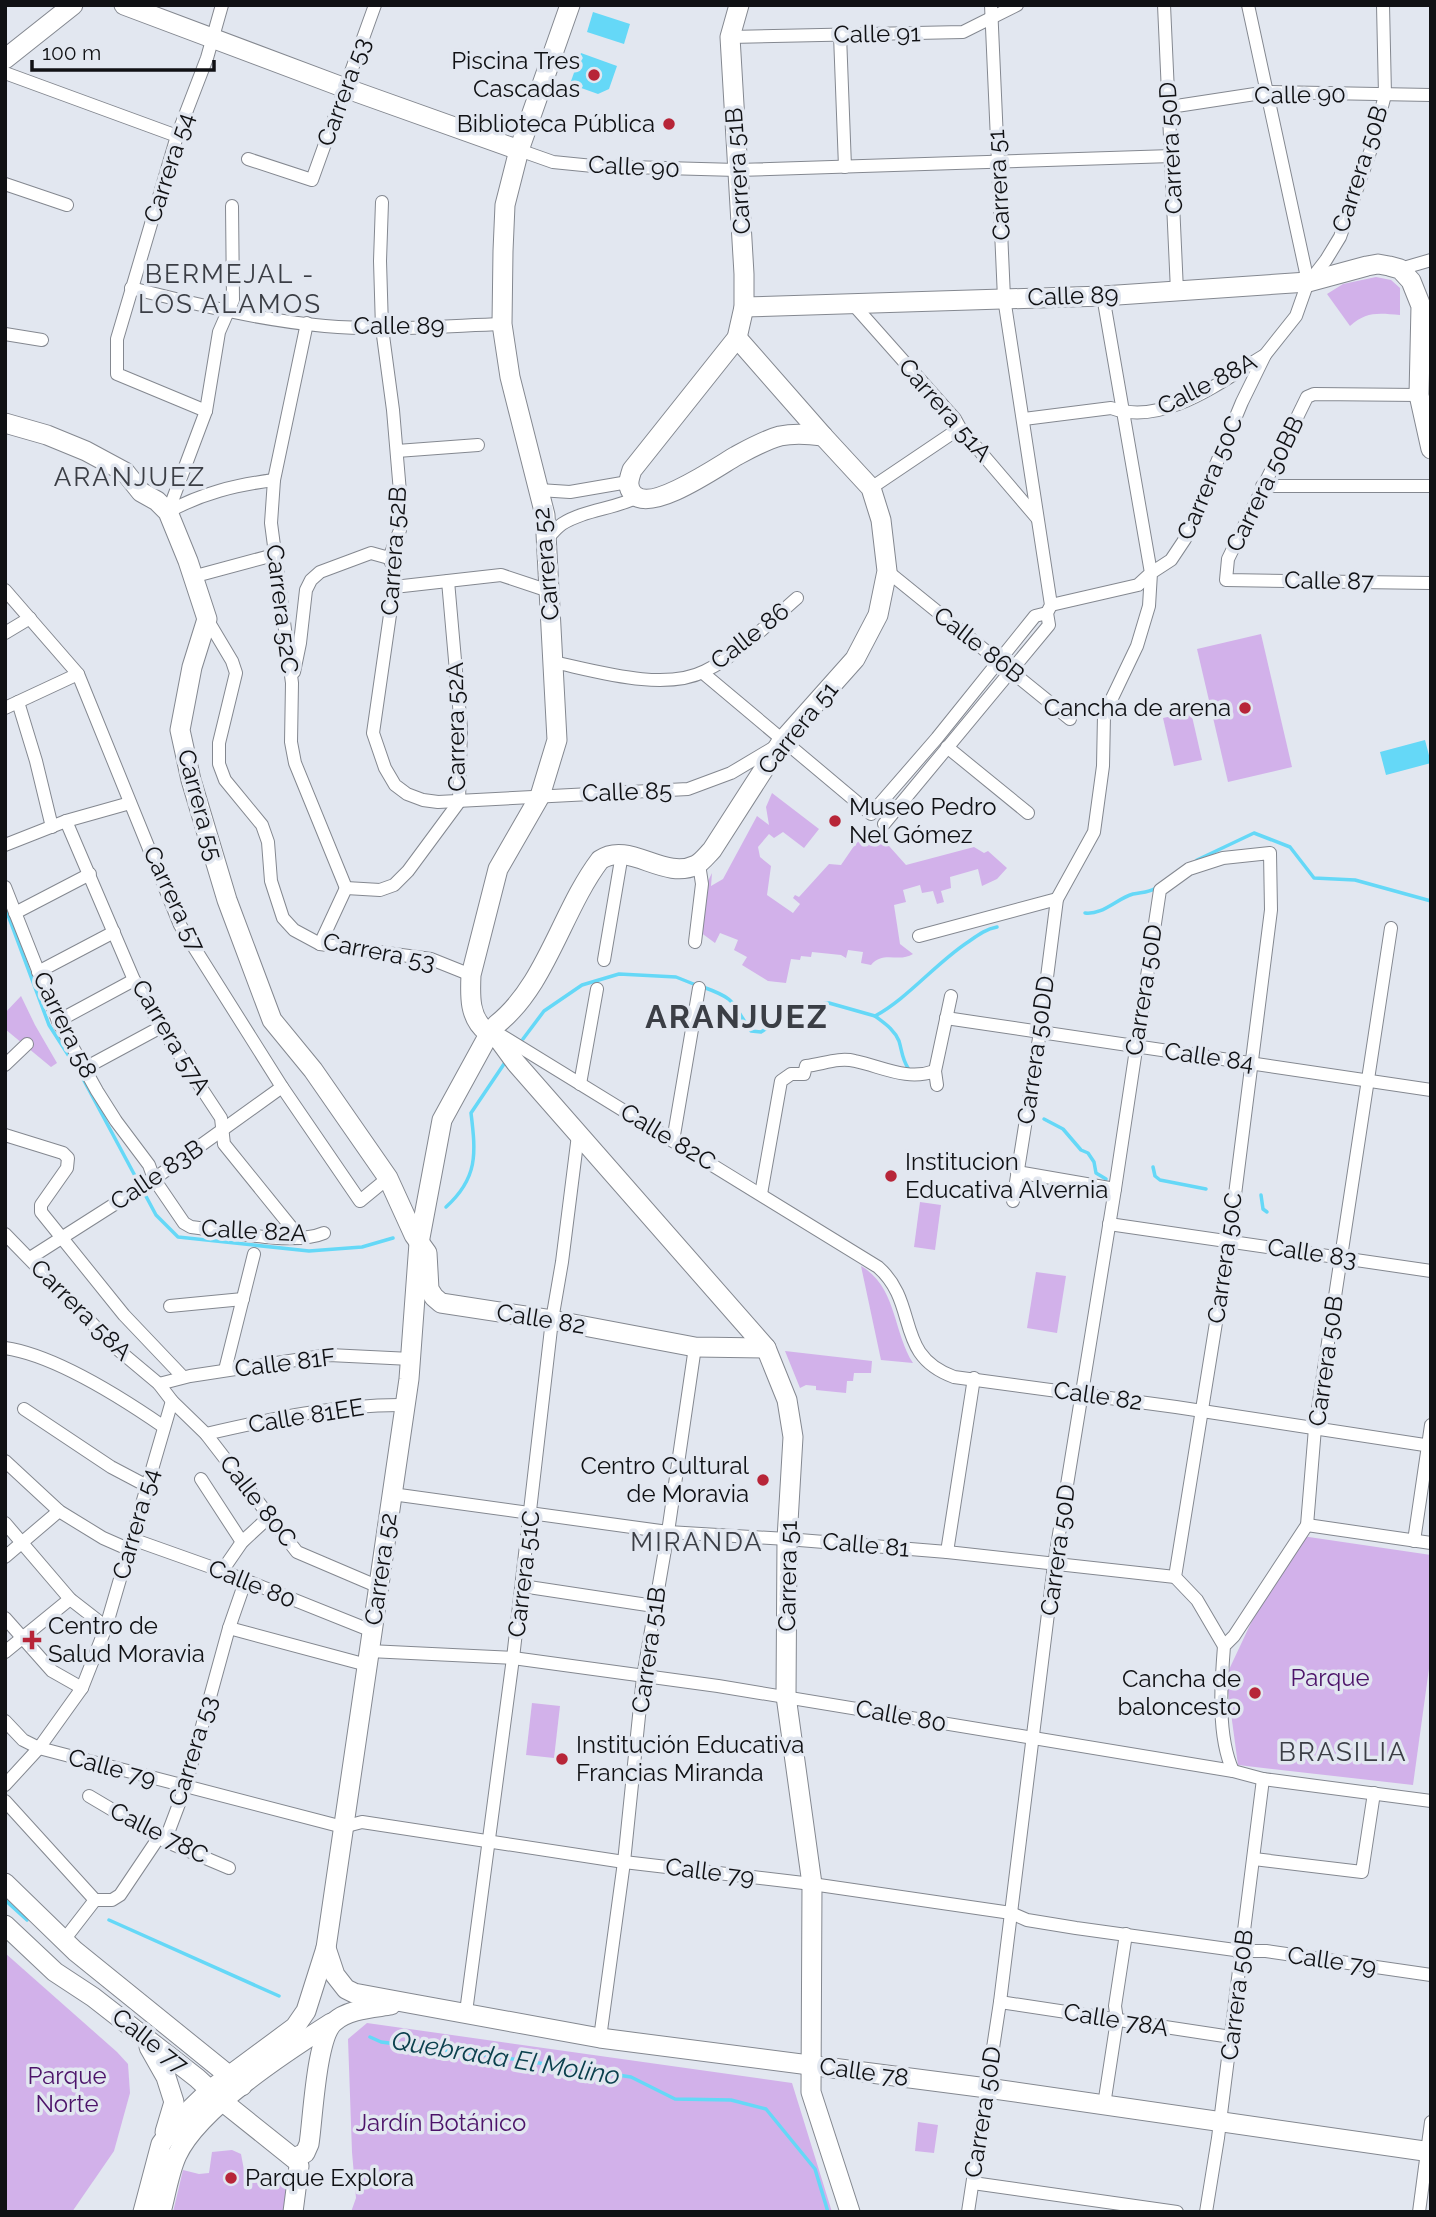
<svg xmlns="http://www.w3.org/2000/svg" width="1436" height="2217" font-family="Raleway,sans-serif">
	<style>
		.green { fill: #d2b1ea }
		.water { fill: #65d8f7 }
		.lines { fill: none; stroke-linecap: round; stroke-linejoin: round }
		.stream { stroke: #65d8f7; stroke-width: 3.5 }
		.street-casing { stroke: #848890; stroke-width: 14 }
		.secondary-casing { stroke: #848890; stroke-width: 21 }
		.street { stroke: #fff; stroke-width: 12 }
		.secondary { stroke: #fff; stroke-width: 19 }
		.poi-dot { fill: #b72538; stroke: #e2e7f0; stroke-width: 2.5 }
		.labels { text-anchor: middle; stroke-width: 7; stroke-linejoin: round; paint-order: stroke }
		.street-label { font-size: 24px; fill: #101114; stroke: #e2e7f0 }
		.poi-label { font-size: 24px; fill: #101114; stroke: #e2e7f0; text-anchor: end }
		.park-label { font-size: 24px; fill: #4c1369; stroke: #e2e7f0 }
		.neighbourhood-label { font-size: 26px; letter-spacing: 2px; fill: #3b3e45; stroke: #e2e7f0 }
		.water-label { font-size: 26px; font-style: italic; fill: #0b404d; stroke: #e2e7f0 }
		.district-label { font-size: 32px; font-weight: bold; letter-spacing: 2px; fill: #3b3e45; stroke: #e2e7f0 }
	</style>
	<rect width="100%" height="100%" fill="#e2e7f0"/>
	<g class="green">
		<path d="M 1376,277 L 1391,280 L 1400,288 L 1400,315 C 1379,313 1366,311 1350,326 L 1327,294 L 1343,284 Z"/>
		<polygon points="1261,634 1292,767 1228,782 1197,649"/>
		<polygon points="1191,712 1202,760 1174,766 1163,718"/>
		<path d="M 772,793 L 819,829 L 804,848 L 783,832 L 774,838 L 769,834 L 758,847 L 760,857 L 771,866 L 767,895 L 793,913 L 800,904 L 793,898 L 795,895 L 799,897 L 829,864 L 841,865 L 854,846 L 872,827 L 906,865 L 974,847 L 984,853 L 988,851 L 1007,868 L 997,879 L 982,886 L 978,869 L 950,877 L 951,888 L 941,891 L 944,902 L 937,904 L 933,891 L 922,893 L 920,885 L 903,890 L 906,902 L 894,905 L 900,944 L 913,954 C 899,963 883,950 871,965 L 861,963 L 863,952 L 848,950 L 846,958 L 841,955 L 812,952 L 811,957 L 801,956 L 800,960 L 791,959 L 786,983 L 768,981 L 742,965 L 747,957 L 734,950 L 738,940 L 720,933 L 715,943 L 700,932 L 708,881 L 712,873 L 711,886 L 723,879 L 757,816 L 769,825 L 766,807 Z"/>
		<polygon points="21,996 35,1025 57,1063 51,1067 5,1029 5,1013"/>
		<polygon points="920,1202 941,1205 935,1250 914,1247"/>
		<path d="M 861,1266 C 897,1287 893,1332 913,1363 L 881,1360 Z"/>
		<polygon points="1036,1272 1066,1276 1057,1333 1027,1328"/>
		<polygon points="785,1351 872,1361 871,1373 854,1373 853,1381 847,1381 846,1393 816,1390 816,1386 806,1385 800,1388"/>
		<polygon points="1302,1536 1431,1555 1431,1654 1413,1785 1238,1765 1226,1676 1265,1593"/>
		<polygon points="532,1703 560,1706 554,1758 526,1755"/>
		<polygon points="5,1953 117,2052 128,2064 130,2093 114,2151 72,2212 5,2212"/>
		<polygon points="367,2023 792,2083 832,2212 351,2212 356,2198 352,2152 348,2039"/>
		<polygon points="918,2122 938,2125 934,2153 915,2151"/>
		<polygon points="232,2150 241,2154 244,2170 297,2181 293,2212 173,2212 183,2170 199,2174 209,2173 212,2152"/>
	</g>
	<g class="water">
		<polygon points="593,12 630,24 624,44 587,32"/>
		<polygon points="581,53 617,66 609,89 598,94 570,84"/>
		<polygon points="1425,740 1431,763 1386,775 1380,752"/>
	</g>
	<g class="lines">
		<g class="stream">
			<polyline points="1197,860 1254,833 1290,847 1314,878 1355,880 1431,901"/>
			<polyline points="5,907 49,1025 81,1075 156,1215 178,1237 309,1251 362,1247 393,1238"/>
			<path d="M 1085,913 C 1103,915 1116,899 1133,894 C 1142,892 1148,893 1156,888"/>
			<path d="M 703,987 C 739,1000 731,1003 751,1031 L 761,1032 L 797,1008 L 812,1005 L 829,1003 L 875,1016 C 907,999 936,963 968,942 C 978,935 986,929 997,927"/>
			<path d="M 875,1016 C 884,1023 894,1029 899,1041 C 902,1051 902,1059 908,1068"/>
			<polyline points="523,1039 544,1011 582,985 619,974 676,977 696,985"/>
			<polyline points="1044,1119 1063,1129 1081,1150 1088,1153 1094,1162 1096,1173 1106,1179"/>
			<polyline points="1153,1167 1155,1176 1160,1180 1206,1189"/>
			<polyline points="1261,1195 1263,1209 1267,1212"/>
			<path d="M 446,1207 C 478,1178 476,1154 471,1113 L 506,1061"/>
			<polyline points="5,1900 27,1920"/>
			<polyline points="109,1920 279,1996"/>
			<polyline points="370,2037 381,2042 507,2058 631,2077 675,2099 731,2100 766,2109 815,2169 828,2212"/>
		</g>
		<g class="street-casing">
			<g id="street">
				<polyline points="1164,5 1177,291"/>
				<polyline points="840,35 845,167"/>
				<polyline points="730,37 963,32 1017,5"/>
				<polyline points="5,73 177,136"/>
				<polyline points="1170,107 1268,92 1431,95"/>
				<polyline points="519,150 553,162 593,166 737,170 1172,156"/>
				<polyline points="248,159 312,180 375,5"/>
				<polyline points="5,184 67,205"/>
				<polyline points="382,202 380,261 382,328 393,410 401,504 400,530 389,558 394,569 394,587 373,733 385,768 395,785 407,794 423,800 438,802 688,789 731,773 773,748"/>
				<polyline points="1400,269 1431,260"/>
				<polyline points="1309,282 1326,260 1340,237 1370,152 1385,95 1383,5"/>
				<path d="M 131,288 C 195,304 259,320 325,326 C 384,331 444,326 502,324"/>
				<polyline points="852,303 955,419 960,428 1037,518"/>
				<polyline points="307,323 274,480 271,523 292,683 291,742 295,763 346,888"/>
				<polyline points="5,334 42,340"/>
				<polyline points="1419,395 1314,394 1307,397 1228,559 1226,580 1431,583"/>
				<polyline points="206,411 117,374 117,339 177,136 207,58 222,5"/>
				<path d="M 1024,419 L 1111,408 C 1164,427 1221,381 1265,355"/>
				<polyline points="397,451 478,445"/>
				<polyline points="1262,486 1431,486"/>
				<polyline points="871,488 960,428"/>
				<polyline points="539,490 570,492 628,482"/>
				<polyline points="168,512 206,411 219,332 233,300 232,206"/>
				<path d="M 168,512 C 202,493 236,485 274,480"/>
				<path d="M 546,540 C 551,535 556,528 562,524 C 584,510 614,509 638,497"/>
				<polyline points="887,571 1070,719"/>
				<polyline points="192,577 274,555"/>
				<polyline points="394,587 501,575 549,591"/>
				<polyline points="5,590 78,674 180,925 282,1087 360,1201 388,1178"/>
				<polyline points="1051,605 1138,585 1151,573 1103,296"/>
				<polyline points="207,619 232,661 236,673 219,743 219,764 225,780 262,825 268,842 271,881 283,918 294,930 320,944 431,959 471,975"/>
				<polyline points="5,633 30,618"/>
				<path d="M 553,662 C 596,671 664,692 705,671 C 740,654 768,623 797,598"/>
				<polyline points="294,672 300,643 306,590 311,580 320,572 371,553 389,558"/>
				<polyline points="703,673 871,814 937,738 1035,616 1047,613"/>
				<polyline points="18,702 36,761 52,827"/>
				<polyline points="5,708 78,674"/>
				<polyline points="947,747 1028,813"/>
				<polyline points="66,821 134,980 161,1027 221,1118 224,1144 300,1238"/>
				<polyline points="884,824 1049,625 1047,613 1051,605 1004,298 991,5"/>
				<polyline points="5,845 66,821 130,803"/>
				<path d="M 5,887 L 58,1021 L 97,1091 L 116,1121 L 149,1165 L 154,1179 L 184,1223 L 191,1227 C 225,1231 294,1246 324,1233"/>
				<polyline points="346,888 380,890 394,885 408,871 459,802 461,728 448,581"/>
				<polyline points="15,913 90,874"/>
				<polyline points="919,936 1057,899"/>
				<polyline points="695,942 702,884 699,864"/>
				<polyline points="320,944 346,888"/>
				<polyline points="604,960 622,854"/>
				<polyline points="38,972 114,932"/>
				<polyline points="946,1018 1431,1090"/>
				<polyline points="58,1021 134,980"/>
				<path d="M 499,1034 L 878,1267 C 920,1304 893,1355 954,1377 L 1176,1407 L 1431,1446"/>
				<polyline points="5,1065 27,1044"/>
				<polyline points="85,1068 161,1027"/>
				<polyline points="580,1084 597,989"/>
				<polyline points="937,1085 935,1071 951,996"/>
				<polyline points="5,1135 63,1153 68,1158 67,1168 41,1205 41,1212 124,1315 183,1377"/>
				<polyline points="673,1141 699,988"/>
				<polyline points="1017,1172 1115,1189"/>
				<path d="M 761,1194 L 781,1081 L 791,1074 L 804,1074 L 806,1066 C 823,1064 839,1057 855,1061 C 883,1067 907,1081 935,1071"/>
				<polyline points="1013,1201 1040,1032 1057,899 1094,832 1103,766 1104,715 1137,646 1149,606 1151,573 1171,560 1185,539 1242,402 1265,355 1296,316 1308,282 1248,5"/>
				<polyline points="1109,1224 1431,1271"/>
				<polyline points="5,1234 116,1348 159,1384 172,1401 206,1434 297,1552 379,1587"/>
				<polyline points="30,1258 154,1179 282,1087"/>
				<polyline points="170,1306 243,1299"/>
				<path d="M 5,1348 C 54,1355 122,1398 164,1427"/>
				<polyline points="225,1370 254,1254"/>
				<polyline points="159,1384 190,1376 329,1355 411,1359"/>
				<polyline points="24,1409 111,1467 147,1486"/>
				<path d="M 206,1434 C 271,1419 338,1404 406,1405"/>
				<polyline points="5,1461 59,1511 103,1538 128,1549"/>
				<polyline points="201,1479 242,1542"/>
				<polyline points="392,1494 668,1532 787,1539 947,1552 1175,1577"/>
				<polyline points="5,1523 70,1599 106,1627"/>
				<polyline points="1307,1525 1431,1543"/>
				<polyline points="132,1539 222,1571 372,1631"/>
				<polyline points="1414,1541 1431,1425"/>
				<polyline points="947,1552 974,1378"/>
				<polyline points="5,1557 59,1511"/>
				<polyline points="222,1571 242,1542 269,1517"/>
				<polyline points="522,1586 654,1606"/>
				<polyline points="5,1618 52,1671 82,1688"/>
				<polyline points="229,1628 367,1665"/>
				<polyline points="369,1651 513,1658 718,1686 1233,1771 1263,1779 1431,1801"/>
				<polyline points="5,1652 70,1599"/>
				<polyline points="5,1721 23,1740 39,1748 343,1827 362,1822 624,1862 812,1884 1011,1913 1027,1920 1076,1928 1242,1951 1266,1951 1431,1975"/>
				<path d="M 1233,1771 C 1217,1736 1221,1684 1224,1646 L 1234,1636 L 1307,1525 L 1315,1428 L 1391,928"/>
				<polyline points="5,1785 39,1748 82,1688 106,1627 172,1401"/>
				<polyline points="89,1796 165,1841 229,1868"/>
				<polyline points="5,1801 95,1900"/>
				<polyline points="165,1841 185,1788 229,1628 245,1582"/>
				<polyline points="1254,1859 1362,1872 1374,1793"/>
				<polyline points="95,1900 112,1900 120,1895 159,1837"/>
				<polyline points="64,1940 95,1900"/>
				<polyline points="1000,2002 1231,2037"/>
				<polyline points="466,2012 513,1658 552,1320 562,1262 578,1135"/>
				<polyline points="600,2038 624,1862 643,1677 668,1532 695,1347"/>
				<polyline points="1104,2105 1117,2020 1115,2006 1126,1934"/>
				<polyline points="973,2183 1177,2212"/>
				<polyline points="968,2212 1000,2002 1054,1565 1115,1189 1160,890 1189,869 1223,858 1270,853 1271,910 1229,1242 1175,1577 1197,1600 1224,1646"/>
				<polyline points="1206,2212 1218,2138 1263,1779"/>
				<polyline points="1419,2212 1431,2122"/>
			</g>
		</g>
		<g class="secondary-casing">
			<g id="secondary">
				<polyline points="124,5 345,88 519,150"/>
				<path d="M 739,5 L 730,37 L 744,274 L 744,307 L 737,338 L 632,470 C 629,479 626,487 634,495 C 653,512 717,467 736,456 C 749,449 765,440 780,436 C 794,433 808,434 823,436"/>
				<polyline points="5,59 73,5"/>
				<polyline points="744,307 1103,296 1308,282 1367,266 1378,264 1389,266 1400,269 1411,281 1421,306 1419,395 1431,449"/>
				<polyline points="5,423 47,435 86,451 125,472 141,492 157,501 168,512 188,561 207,619 192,667 180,730 191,780 227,900 272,1020 313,1070 388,1178 414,1235 427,1253 429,1289 434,1297 441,1303 552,1320 695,1347 766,1348"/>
				<path d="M 496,1025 C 546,986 562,910 600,860 C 629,840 664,881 696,865 C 702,862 707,855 712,850 L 782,741 L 855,659 L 878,615 L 887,571 L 881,520 L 871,488 L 823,436 L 737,338"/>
				<path d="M 487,1032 C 469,1018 470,996 471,975 L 498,869 L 540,796 L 557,740 L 545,515 L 510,377 L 502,324 L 503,251 L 505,205 L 519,150 L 570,5"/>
				<polyline points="497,1037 516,1063 766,1348 787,1400 793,1437 787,1539 786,1696 812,1884 811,2092 850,2212"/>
				<polyline points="5,1883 75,1951 242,2086"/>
				<polyline points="5,1925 55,1972 93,1997 197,2078 222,2101 297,2161 299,2166 293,2212"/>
				<polyline points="326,1948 335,1975 346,1989 354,1993 408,2003 600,2038 987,2088 1431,2152"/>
				<polyline points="149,2047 166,2077 174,2102 165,2132"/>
				<path d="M 294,2158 L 305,2153 L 309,2144 C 313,2119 316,2037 334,2022 C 348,2009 373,2008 391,2005"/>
				<polyline points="143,2212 161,2144 177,2122 210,2090 295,2027 306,2011 326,1948 409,1379 419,1243 442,1120 488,1036"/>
				<path d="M 161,2212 C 166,2194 169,2172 177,2155 C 199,2108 287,2051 331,2023"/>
			</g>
		</g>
		<use href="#street" class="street"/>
		<use href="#secondary" class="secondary"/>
	</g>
	<g class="poi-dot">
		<circle cx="594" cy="75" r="7"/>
		<circle cx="669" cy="124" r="7"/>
		<circle cx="1245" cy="708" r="7"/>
		<circle cx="835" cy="821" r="7"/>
		<circle cx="891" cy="1176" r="7"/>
		<circle cx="763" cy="1480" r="7"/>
		<path d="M28.5 1629.5h7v7h7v7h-7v7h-7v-7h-7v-7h7z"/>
		<circle cx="1255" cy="1693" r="7"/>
		<circle cx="562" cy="1759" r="7"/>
		<circle cx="231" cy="2178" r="7"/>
	</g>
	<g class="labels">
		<g class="street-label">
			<text transform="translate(877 34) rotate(-1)" y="8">Calle 91</text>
			<text transform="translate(344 92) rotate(-70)" y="8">Carrera 53</text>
			<text transform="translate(1300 95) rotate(-1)" y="8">Calle 90</text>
			<text transform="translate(1171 148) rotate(-93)" y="8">Carrera 50D</text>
			<text transform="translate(634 167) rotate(3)" y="8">Calle 90</text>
			<text transform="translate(169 168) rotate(-72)" y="8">Carrera 54</text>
			<text transform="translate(1360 169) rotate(-72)" y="8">Carrera 50B</text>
			<text transform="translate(738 171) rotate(-94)" y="8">Carrera 51B</text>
			<text transform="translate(999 185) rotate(-93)" y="8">Carrera 51</text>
			<text transform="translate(1073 296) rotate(-2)" y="8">Calle 89</text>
			<text x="399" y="334">Calle 89</text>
			<text transform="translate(1207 384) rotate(-27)" y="8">Calle 88A</text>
			<text transform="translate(945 410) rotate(49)" y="8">Carrera 51A</text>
			<text transform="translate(1210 478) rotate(-67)" y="8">Carrera 50C</text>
			<text transform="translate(1265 484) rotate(-64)" y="8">Carrera 50BB</text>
			<text transform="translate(394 551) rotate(-86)" y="8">Carrera 52B</text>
			<text transform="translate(546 564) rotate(-95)" y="8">Carrera 52</text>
			<text transform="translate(1329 581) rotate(1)" y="8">Calle 87</text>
			<text transform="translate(282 609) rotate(83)" y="8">Carrera 52C</text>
			<text transform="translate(750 636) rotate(-38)" y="8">Calle 86</text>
			<text transform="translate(979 645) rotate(38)" y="8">Calle 86B</text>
			<text transform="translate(456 727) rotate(-91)" y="8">Carrera 52A</text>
			<text transform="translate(798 728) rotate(-51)" y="8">Carrera 51</text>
			<text transform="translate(627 792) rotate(-2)" y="8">Calle 85</text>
			<text transform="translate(200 805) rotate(75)" y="8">Carrera 55</text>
			<text transform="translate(174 899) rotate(65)" y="8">Carrera 57</text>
			<text transform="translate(379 952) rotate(11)" y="8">Carrera 53</text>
			<text transform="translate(1144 990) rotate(-81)" y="8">Carrera 50D</text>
			<text transform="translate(65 1025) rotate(64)" y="8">Carrera 58</text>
			<text transform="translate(171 1037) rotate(59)" y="8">Carrera 57A</text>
			<text transform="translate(1036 1050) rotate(-82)" y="8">Carrera 50DD</text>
			<text transform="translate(1209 1057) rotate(8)" y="8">Calle 84</text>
			<text transform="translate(668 1137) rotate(31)" y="8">Calle 82C</text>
			<text transform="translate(157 1175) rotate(-34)" y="8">Calle 83B</text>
			<text transform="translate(254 1231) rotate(3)" y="8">Calle 82A</text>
			<text transform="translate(1312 1253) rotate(8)" y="8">Calle 83</text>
			<text transform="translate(1225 1258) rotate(-82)" y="8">Carrera 50C</text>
			<text transform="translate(81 1310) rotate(45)" y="8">Carrera 58A</text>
			<text transform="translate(541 1319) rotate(9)" y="8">Calle 82</text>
			<text transform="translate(1326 1361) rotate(-82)" y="8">Carrera 50B</text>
			<text transform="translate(285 1363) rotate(-7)" y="8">Calle 81F</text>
			<text transform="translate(1098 1396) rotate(8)" y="8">Calle 82</text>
			<text transform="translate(306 1416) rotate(-9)" y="8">Calle 81EE</text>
			<text transform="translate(258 1501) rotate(52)" y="8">Calle 80C</text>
			<text transform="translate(136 1524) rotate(-74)" y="8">Carrera 54</text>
			<text transform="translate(866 1545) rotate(5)" y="8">Calle 81</text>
			<text transform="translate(1058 1550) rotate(-82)" y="8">Carrera 50D</text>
			<text transform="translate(381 1569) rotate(-82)" y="8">Carrera 52</text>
			<text transform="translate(524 1574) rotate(-83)" y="8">Carrera 51C</text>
			<text transform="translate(788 1576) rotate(-89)" y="8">Carrera 51</text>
			<text transform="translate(252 1584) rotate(22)" y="8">Calle 80</text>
			<text transform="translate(649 1650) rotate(-82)" y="8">Carrera 51B</text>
			<text transform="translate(901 1716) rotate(10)" y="8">Calle 80</text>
			<text transform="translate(193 1751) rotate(-73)" y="8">Carrera 53</text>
			<text transform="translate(112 1768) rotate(15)" y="8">Calle 79</text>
			<text transform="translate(159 1833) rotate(27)" y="8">Calle 78C</text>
			<text transform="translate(710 1872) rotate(7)" y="8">Calle 79</text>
			<text transform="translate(1332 1961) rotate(8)" y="8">Calle 79</text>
			<text transform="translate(1237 1995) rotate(-83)" y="8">Carrera 50B</text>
			<text transform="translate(1116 2020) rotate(9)" y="8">Calle 78A</text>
			<text transform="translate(150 2041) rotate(38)" y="8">Calle 77</text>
			<text transform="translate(864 2072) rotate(8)" y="8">Calle 78</text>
			<text transform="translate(983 2112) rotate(-81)" y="8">Carrera 50D</text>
		</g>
		<g class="poi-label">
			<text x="580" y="69">Piscina Tres<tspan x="580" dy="28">Cascadas</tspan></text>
			<text x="655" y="132">Biblioteca Pública</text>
			<text x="1231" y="716">Cancha de arena</text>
			<text x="849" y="815" text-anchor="start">Museo Pedro<tspan x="849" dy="28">Nel Gómez</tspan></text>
			<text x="905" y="1170" text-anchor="start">Institucion<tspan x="905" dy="28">Educativa Alvernia</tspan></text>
			<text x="749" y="1474">Centro Cultural<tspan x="749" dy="28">de Moravia</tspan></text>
			<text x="48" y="1634" text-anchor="start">Centro de<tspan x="48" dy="28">Salud Moravia</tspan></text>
			<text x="1241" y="1687">Cancha de<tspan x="1241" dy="28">baloncesto</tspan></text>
			<text x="576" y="1753" text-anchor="start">Institución Educativa<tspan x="576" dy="28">Francias Miranda</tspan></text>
			<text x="245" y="2186" text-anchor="start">Parque Explora</text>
		</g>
		<g class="park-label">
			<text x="1330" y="1686">Parque</text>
			<text x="67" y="2084">Parque<tspan x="67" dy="28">Norte</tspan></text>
			<text x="441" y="2131">Jardín Botánico</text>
		</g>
		<g class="neighbourhood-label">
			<text x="230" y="283">BERMEJAL -<tspan x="230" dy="30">LOS ALAMOS</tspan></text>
			<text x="130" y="486">ARANJUEZ</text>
			<text x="697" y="1551">MIRANDA</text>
			<text x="1343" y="1761">BRASILIA</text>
		</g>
		<g class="water-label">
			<text transform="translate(506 2058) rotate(9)" y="9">Quebrada El Molino</text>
		</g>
		<g class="district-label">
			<text x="737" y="1028">ARANJUEZ</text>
		</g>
	</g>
	<rect width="1436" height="2217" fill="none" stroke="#101114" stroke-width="14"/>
	<path d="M32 60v10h182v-10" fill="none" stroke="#101114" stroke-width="3.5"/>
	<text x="42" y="60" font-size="21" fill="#101114" stroke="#e2e7f0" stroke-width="5" paint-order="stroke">100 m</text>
</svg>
